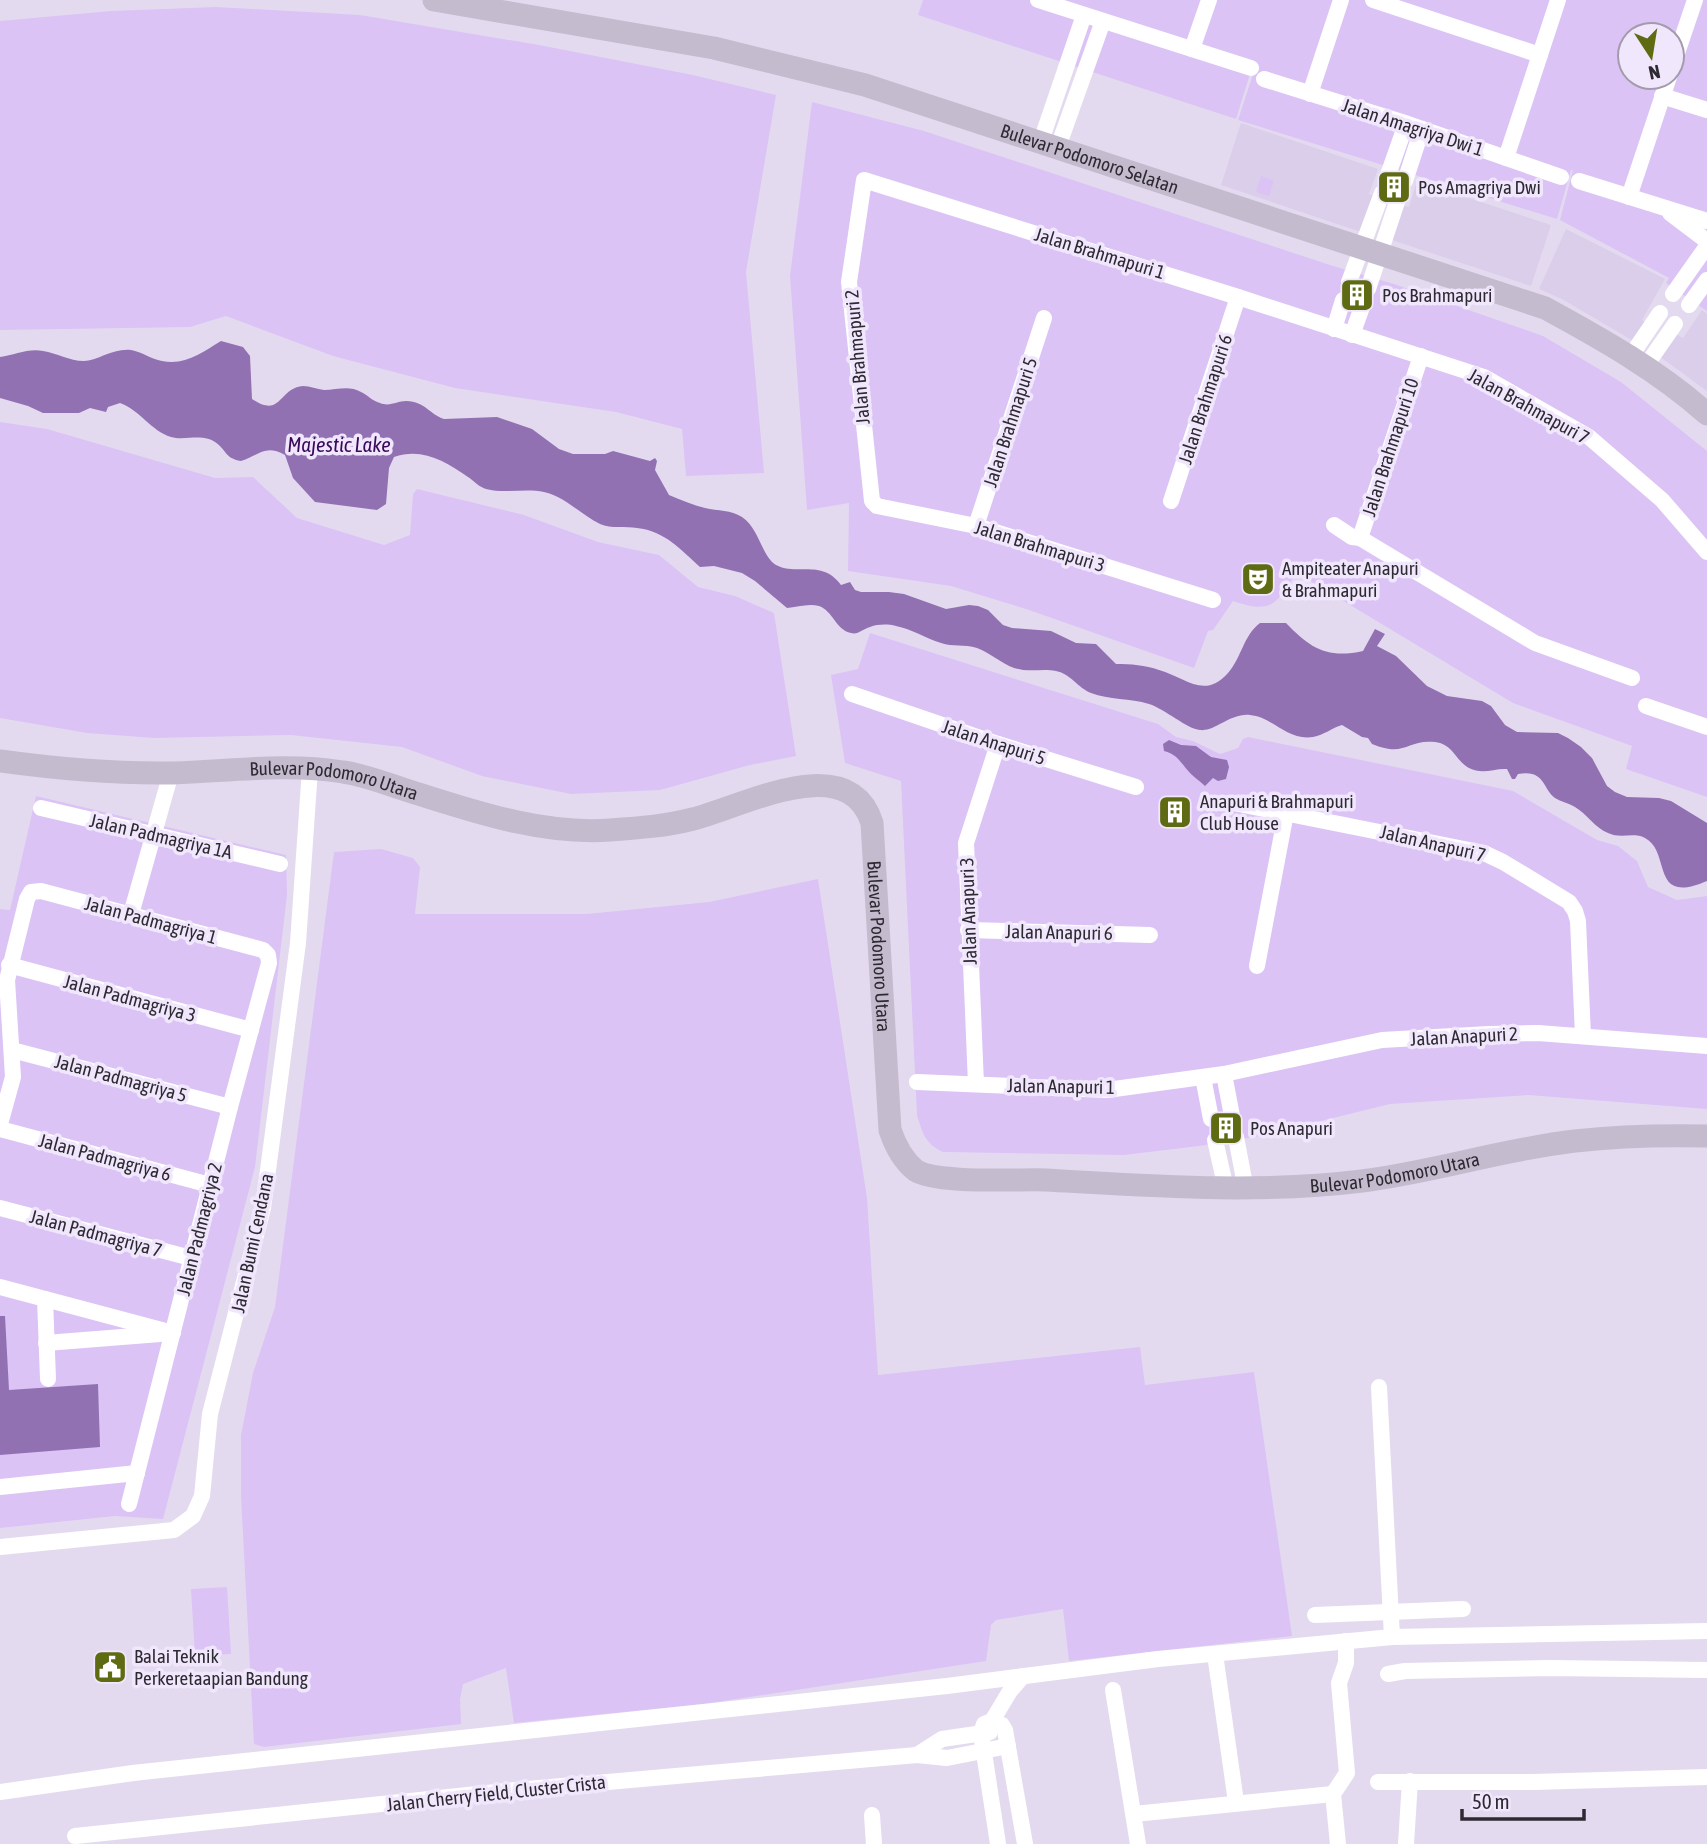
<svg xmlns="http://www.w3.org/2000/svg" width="1707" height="1844" font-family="'Asap Condensed',sans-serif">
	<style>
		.built { fill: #daceea }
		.green { fill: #dbc3f6; fill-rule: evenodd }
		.water { fill: #9171b2 }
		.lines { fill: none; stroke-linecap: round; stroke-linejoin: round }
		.street { stroke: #fff; stroke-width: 16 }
		.secondary { stroke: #c5bbce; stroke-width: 23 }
		.labels { text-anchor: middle; stroke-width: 7; stroke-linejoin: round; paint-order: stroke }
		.street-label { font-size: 19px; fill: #2e2a32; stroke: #f1e7fd }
		.poi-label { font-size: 19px; fill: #2e2a32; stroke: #f1e7fd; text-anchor: start }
		.water-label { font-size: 21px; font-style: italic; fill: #3a0a5a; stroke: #f1e7fd }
	</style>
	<rect width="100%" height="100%" fill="#e4daf0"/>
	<g class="built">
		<polygon points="1241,123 1378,169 1369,194 1377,197 1364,233 1221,185"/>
		<polygon points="1417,181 1551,225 1531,286 1389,239 1400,205 1409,207"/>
		<polygon points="1566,229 1665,279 1642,320 1647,324 1635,342 1562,299 1539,289"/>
		<polygon points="1702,310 1707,314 1707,391 1659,356 1674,333 1683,338"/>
	</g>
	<g class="green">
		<path d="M 923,0 L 1707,0 L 1707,311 L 1666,283 L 1669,278 L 1560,220 L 1573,170 L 1571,170 L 1557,219 L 1238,120 L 1256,65 L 1253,64 L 1236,119 L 918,15 ZM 1630,35 L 1672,35 L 1672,77 L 1630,77 Z"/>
		<polygon points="216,7 360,15 539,45 693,75 776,95 746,272 764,473 686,476 682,429 616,412 455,388 333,356 226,316 190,327 0,330 0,21 111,11"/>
		<path d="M 812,102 L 924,131 L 1330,265 L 1394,284 L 1543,336 L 1621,382 L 1707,451 L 1707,797 L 1626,769 L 1632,746 L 1513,703 L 1297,573 C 1275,603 1274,615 1233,601 L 1213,630 L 1208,631 L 1194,668 L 1029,610 L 951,586 L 848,571 L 849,503 L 807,510 L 790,276 Z"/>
		<polygon points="1261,176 1274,181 1269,196 1256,192"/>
		<polygon points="0,422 47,429 215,478 253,477 297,518 384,545 410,535 413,494 417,489 524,515 598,542 659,555 698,587 735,596 774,613 796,756 750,765 660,790 571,794 482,776 402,747 291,735 154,738 87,733 0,718"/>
		<path d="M 870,633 L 1158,724 L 1176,737 L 1193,741 L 1220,754 L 1238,748 L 1243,739 L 1248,737 L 1513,791 L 1597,840 L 1618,846 L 1637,861 L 1648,887 L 1677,900 L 1707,896 L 1707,1109 L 1528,1095 L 1390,1104 L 1260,1136 L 1199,1146 L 1124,1155 L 943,1152 C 925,1144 922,1132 917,1115 L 901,781 L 845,763 L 831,675 L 858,669 Z"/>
		<polygon points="36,796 286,855 287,895 255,1167 163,1519 115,1516 0,1528 0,909 10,910"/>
		<polygon points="381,849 413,858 420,867 415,914 587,914 709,902 818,879 867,1198 878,1375 1140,1347 1145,1385 1254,1372 1292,1636 1069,1661 1063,1609 996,1620 991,1625 986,1661 704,1704 514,1723 506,1668 463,1684 460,1699 461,1724 264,1747 254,1744 241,1496 241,1435 253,1373 275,1307 334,852"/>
		<polygon points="227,1587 231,1654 195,1656 191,1589"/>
	</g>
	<g class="water">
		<path d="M 221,341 L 243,347 L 250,356 L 252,399 C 282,419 278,388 303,386 C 310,386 317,389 324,390 C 337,390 349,385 361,392 C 368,395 372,401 380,403 C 390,407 397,401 406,401 C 426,402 429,414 444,419 L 497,417 L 532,429 L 559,449 L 573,454 L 605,454 L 613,451 L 650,461 L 655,458 L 657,461 L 655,470 L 669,495 C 681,500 693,505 705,508 C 718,511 731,510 742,517 C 759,528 762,557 776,565 C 797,576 822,559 841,585 L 850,582 L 855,590 L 861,592 L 889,592 L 904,594 L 946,609 L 969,605 L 978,606 L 988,610 L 1003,625 L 1012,628 L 1051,631 L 1076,643 L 1096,644 L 1116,664 C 1131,664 1145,665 1159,670 C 1185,677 1204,700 1228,673 C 1242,657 1243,636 1260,623 L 1286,623 C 1310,648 1327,659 1363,651 L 1375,629 L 1385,634 L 1377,646 L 1396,656 L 1427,686 L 1447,696 L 1482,701 L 1491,706 L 1505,725 L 1517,732 L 1558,733 L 1568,738 L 1581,747 L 1592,758 L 1607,786 L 1615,792 L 1627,797 L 1659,798 L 1671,801 L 1707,823 L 1707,881 C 1649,906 1672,852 1645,838 C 1634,832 1620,839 1608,833 C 1595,828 1587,814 1575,807 C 1569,803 1561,802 1555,798 C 1542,788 1545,769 1518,774 L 1515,779 L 1512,779 L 1507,769 C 1494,768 1483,775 1469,768 C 1456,761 1453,744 1435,742 C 1406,739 1406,758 1372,744 L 1368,738 L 1362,737 L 1342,725 C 1332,728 1324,735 1313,737 C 1287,741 1273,717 1250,715 C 1230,713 1215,732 1200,730 C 1187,729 1165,709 1149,704 C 1130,698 1109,700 1091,693 C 1078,688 1071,674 1056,671 C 1042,668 1029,673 1014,668 C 1001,663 990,653 977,648 C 964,644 953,647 941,643 C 925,638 912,629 896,626 C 888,624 878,624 870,627 C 863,629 858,635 851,633 C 836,630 833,611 819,606 C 809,603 797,607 787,608 L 755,581 L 742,573 L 714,566 L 700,567 C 681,550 665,531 637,528 C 626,526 611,529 600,524 C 581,515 566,497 544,492 C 525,488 505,494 486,489 C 479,487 474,481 468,477 C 445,461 422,447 394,457 L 389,468 L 386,504 L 377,510 L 315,502 L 293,478 L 285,455 C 265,444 260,455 241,461 C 224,458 227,450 215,442 C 202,433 185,441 171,437 C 151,431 140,410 120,403 L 108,407 L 106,412 L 90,408 L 79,413 L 43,413 L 28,406 L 0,398 L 0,357 C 14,355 29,348 43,351 C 57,353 69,361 84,361 C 97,361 113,348 131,350 C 142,352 151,359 162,361 C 185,366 203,352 221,341 Z"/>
		<path d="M 1169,740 L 1181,745 L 1196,746 L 1211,757 L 1227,760 L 1229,767 L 1226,779 L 1218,781 L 1213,778 L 1205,786 C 1201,782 1195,778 1191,774 C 1181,764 1179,755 1164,751 L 1163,744 Z"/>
		<polygon points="0,1316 5,1316 9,1390 98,1384 100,1447 0,1455"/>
	</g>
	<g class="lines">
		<g class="street">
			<polyline points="1038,0 1251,68"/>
			<polyline points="1373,0 1540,55"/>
			<polyline points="1192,49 1209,0"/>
			<polyline points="1672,68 1695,0"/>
			<polyline points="1264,79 1408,124 1561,177"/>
			<polyline points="1310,94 1341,0"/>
			<polyline points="1662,96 1707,110"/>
			<polyline points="1041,141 1084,15"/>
			<polyline points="1058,147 1103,21"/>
			<polyline points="1506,158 1558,0"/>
			<polyline points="1388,175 1406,124"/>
			<polyline points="1405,181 1422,129"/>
			<polyline points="1579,181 1707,221"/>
			<polyline points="1629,197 1669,77"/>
			<polyline points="1670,213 1707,241"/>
			<polyline points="1349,282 1382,193"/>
			<polyline points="1368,289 1398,199"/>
			<polyline points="1673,294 1707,246"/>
			<polyline points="1689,305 1707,280"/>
			<polyline points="1334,329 1343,300"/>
			<polyline points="1352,335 1362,307"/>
			<polyline points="1630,357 1660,313"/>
			<polyline points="1645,367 1675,324"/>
			<polyline points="1171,501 1238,297"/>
			<polyline points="1334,525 1352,537 1360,538 1535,643 1632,678"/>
			<polyline points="976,526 1044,318"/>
			<polyline points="1360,538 1421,356"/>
			<polyline points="1213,600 976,526 877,506 872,501 849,282 864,180 1238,297 1484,377 1589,437 1662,500 1707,552"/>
			<polyline points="852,694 998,744 1136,787"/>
			<polyline points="1646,706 1707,727"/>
			<polyline points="1234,803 1484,853 1503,862 1569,902 1575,911 1578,921 1583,1036"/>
			<polyline points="41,808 280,864"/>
			<polyline points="131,914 171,773"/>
			<polyline points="968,930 1150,935"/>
			<polyline points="9,965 251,1030"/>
			<polyline points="1257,966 1286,813"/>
			<polyline points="12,1050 230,1107"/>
			<polyline points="1224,1074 1232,1116"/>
			<polyline points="1203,1077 1211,1119"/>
			<polyline points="917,1082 1107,1090 1224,1074 1382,1040 1489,1034 1538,1033 1707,1046"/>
			<polyline points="976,1084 966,843 998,744"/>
			<polyline points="0,1124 13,1077 7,980 27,899 31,892 41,891 263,950 268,955 269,963 230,1107 129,1504"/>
			<polyline points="0,1129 210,1185"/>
			<polyline points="1236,1137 1246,1190"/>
			<polyline points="1215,1140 1226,1189"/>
			<polyline points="0,1208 191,1258"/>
			<polyline points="0,1287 173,1333"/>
			<polyline points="45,1299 48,1379"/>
			<polyline points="46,1343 160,1334"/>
			<polyline points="1379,1387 1392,1637"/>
			<polyline points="0,1487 137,1473"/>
			<polyline points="0,1547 174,1530 193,1516 202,1496 210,1414 263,1208 298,943 310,769"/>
			<polyline points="1315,1615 1463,1609"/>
			<polyline points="1215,1654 1236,1802"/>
			<polyline points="1388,1674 1405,1671 1550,1668 1707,1670"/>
			<polyline points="1113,1690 1138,1844"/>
			<polyline points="992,1721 1010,1691 1023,1676"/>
			<polyline points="917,1755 942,1739 990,1732"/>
			<polyline points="1378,1782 1533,1782 1707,1777"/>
			<polyline points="0,1792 133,1773 947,1686 1158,1659 1392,1637 1707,1631"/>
			<polyline points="1134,1814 1333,1794"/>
			<polyline points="872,1815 874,1844"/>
			<polyline points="75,1836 516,1790 917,1755 947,1758 1008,1746"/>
			<polyline points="998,1844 981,1733 984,1724 992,1721 1002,1725 1005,1730 1025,1844"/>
			<polyline points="1338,1844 1333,1794 1347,1773 1339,1683 1346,1663 1346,1641"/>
			<polyline points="1406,1844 1410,1781"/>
		</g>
		<g class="secondary">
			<path id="s1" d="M 434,0 L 714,48 L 865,85 L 1545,308 C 1602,339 1659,371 1707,414"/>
			<path id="s2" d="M 0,761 C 58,769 115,774 174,773 C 230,771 287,763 343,772 C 365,775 387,784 409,791 C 473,811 541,835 610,830 C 638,828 666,826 693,819 C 742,807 848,748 872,823 L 890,1130 C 895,1145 903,1160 915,1170 C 935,1184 1018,1179 1046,1180 C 1152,1186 1257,1194 1362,1181 C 1434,1172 1504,1149 1575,1141 C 1619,1136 1663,1135 1707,1136"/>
		</g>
	</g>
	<defs>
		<g id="building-square" transform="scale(1.75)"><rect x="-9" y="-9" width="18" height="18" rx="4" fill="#5e6b13" stroke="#f1e7fd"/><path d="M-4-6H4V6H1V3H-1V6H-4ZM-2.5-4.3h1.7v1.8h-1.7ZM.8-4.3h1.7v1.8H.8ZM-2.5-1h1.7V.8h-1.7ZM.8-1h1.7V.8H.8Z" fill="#fff"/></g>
		<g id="theatre-square" transform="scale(1.75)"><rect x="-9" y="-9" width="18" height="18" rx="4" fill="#5e6b13" stroke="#f1e7fd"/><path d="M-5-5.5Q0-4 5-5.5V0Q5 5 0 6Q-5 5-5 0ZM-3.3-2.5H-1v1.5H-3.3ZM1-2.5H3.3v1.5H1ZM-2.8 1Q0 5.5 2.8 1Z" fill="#fff"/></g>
		<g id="civic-square" transform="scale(1.75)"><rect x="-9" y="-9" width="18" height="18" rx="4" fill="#5e6b13" stroke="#f1e7fd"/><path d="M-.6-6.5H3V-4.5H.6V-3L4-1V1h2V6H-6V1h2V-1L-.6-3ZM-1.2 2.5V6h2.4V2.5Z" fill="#fff"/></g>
	</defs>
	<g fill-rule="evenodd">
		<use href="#building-square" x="1394" y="187"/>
		<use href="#building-square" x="1357" y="295"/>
		<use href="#theatre-square" x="1258" y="579"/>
		<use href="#building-square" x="1175" y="812"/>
		<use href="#building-square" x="1226" y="1128"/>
		<use href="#civic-square" x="110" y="1667"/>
	</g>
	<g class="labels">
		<g class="street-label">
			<text transform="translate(1413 127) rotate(18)" y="7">Jalan Amagriya Dwi 1</text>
			<text dy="7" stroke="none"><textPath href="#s1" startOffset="676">Bulevar Podomoro Selatan</textPath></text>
			<text transform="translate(1100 253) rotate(17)" y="7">Jalan Brahmapuri 1</text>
			<text transform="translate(857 357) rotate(-95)" y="7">Jalan Brahmapuri 2</text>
			<text transform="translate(1205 399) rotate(-72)" y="7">Jalan Brahmapuri 6</text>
			<text transform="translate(1529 406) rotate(29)" y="7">Jalan Brahmapuri 7</text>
			<text transform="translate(1010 422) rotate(-72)" y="7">Jalan Brahmapuri 5</text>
			<text transform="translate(1390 447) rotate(-72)" y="7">Jalan Brahmapuri 10</text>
			<text transform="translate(1040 546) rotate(17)" y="7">Jalan Brahmapuri 3</text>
			<text transform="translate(994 742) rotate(18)" y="7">Jalan Anapuri 5</text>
			<text dy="7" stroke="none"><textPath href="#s2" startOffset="336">Bulevar Podomoro Utara</textPath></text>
			<text transform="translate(161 836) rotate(13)" y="7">Jalan Padmagriya 1A</text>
			<text transform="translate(1433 843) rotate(13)" y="7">Jalan Anapuri 7</text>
			<text transform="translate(968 911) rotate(-92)" y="7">Jalan Anapuri 3</text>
			<text transform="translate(151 920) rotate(15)" y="7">Jalan Padmagriya 1</text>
			<text transform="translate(1059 932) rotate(1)" y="7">Jalan Anapuri 6</text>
			<text dy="7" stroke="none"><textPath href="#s2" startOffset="1027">Bulevar Podomoro Utara</textPath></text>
			<text transform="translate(130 998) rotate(15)" y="7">Jalan Padmagriya 3</text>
			<text transform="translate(1464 1036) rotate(-3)" y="7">Jalan Anapuri 2</text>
			<text transform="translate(121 1078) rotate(15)" y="7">Jalan Padmagriya 5</text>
			<text transform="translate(1061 1086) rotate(1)" y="7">Jalan Anapuri 1</text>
			<text transform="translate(105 1157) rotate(15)" y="7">Jalan Padmagriya 6</text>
			<text dy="7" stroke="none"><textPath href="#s2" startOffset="1741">Bulevar Podomoro Utara</textPath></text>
			<text transform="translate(199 1229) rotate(-76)" y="7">Jalan Padmagriya 2</text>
			<text transform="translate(96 1233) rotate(15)" y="7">Jalan Padmagriya 7</text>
			<text transform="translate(252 1243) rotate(-78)" y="7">Jalan Bumi Cendana</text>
			<text transform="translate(496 1793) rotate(-6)" y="7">Jalan Cherry Field, Cluster Crista</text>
		</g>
		<g class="poi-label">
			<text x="1418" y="194">Pos Amagriya Dwi</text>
			<text x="1382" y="302">Pos Brahmapuri</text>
			<text x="1282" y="575">Ampiteater Anapuri<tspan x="1282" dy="22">&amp; Brahmapuri</tspan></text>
			<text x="1200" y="808">Anapuri &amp; Brahmapuri<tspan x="1200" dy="22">Club House</tspan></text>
			<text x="1250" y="1135">Pos Anapuri</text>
			<text x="134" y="1663">Balai Teknik<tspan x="134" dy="22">Perkeretaapian Bandung</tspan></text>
		</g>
		<g class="water-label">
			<text x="339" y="452">Majestic Lake</text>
		</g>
	</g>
	<g transform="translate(1651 56) rotate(168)"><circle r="33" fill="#f1e7fd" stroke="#a39bac" stroke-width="2"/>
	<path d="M0-5L12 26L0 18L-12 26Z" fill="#5e6b13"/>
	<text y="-10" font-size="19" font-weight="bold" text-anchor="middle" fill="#2e2a32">N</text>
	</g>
	<path d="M1462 1809v10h122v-10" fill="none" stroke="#2e2a32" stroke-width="3.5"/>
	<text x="1472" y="1809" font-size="21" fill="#2e2a32" stroke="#f1e7fd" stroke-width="5" paint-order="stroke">50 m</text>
</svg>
